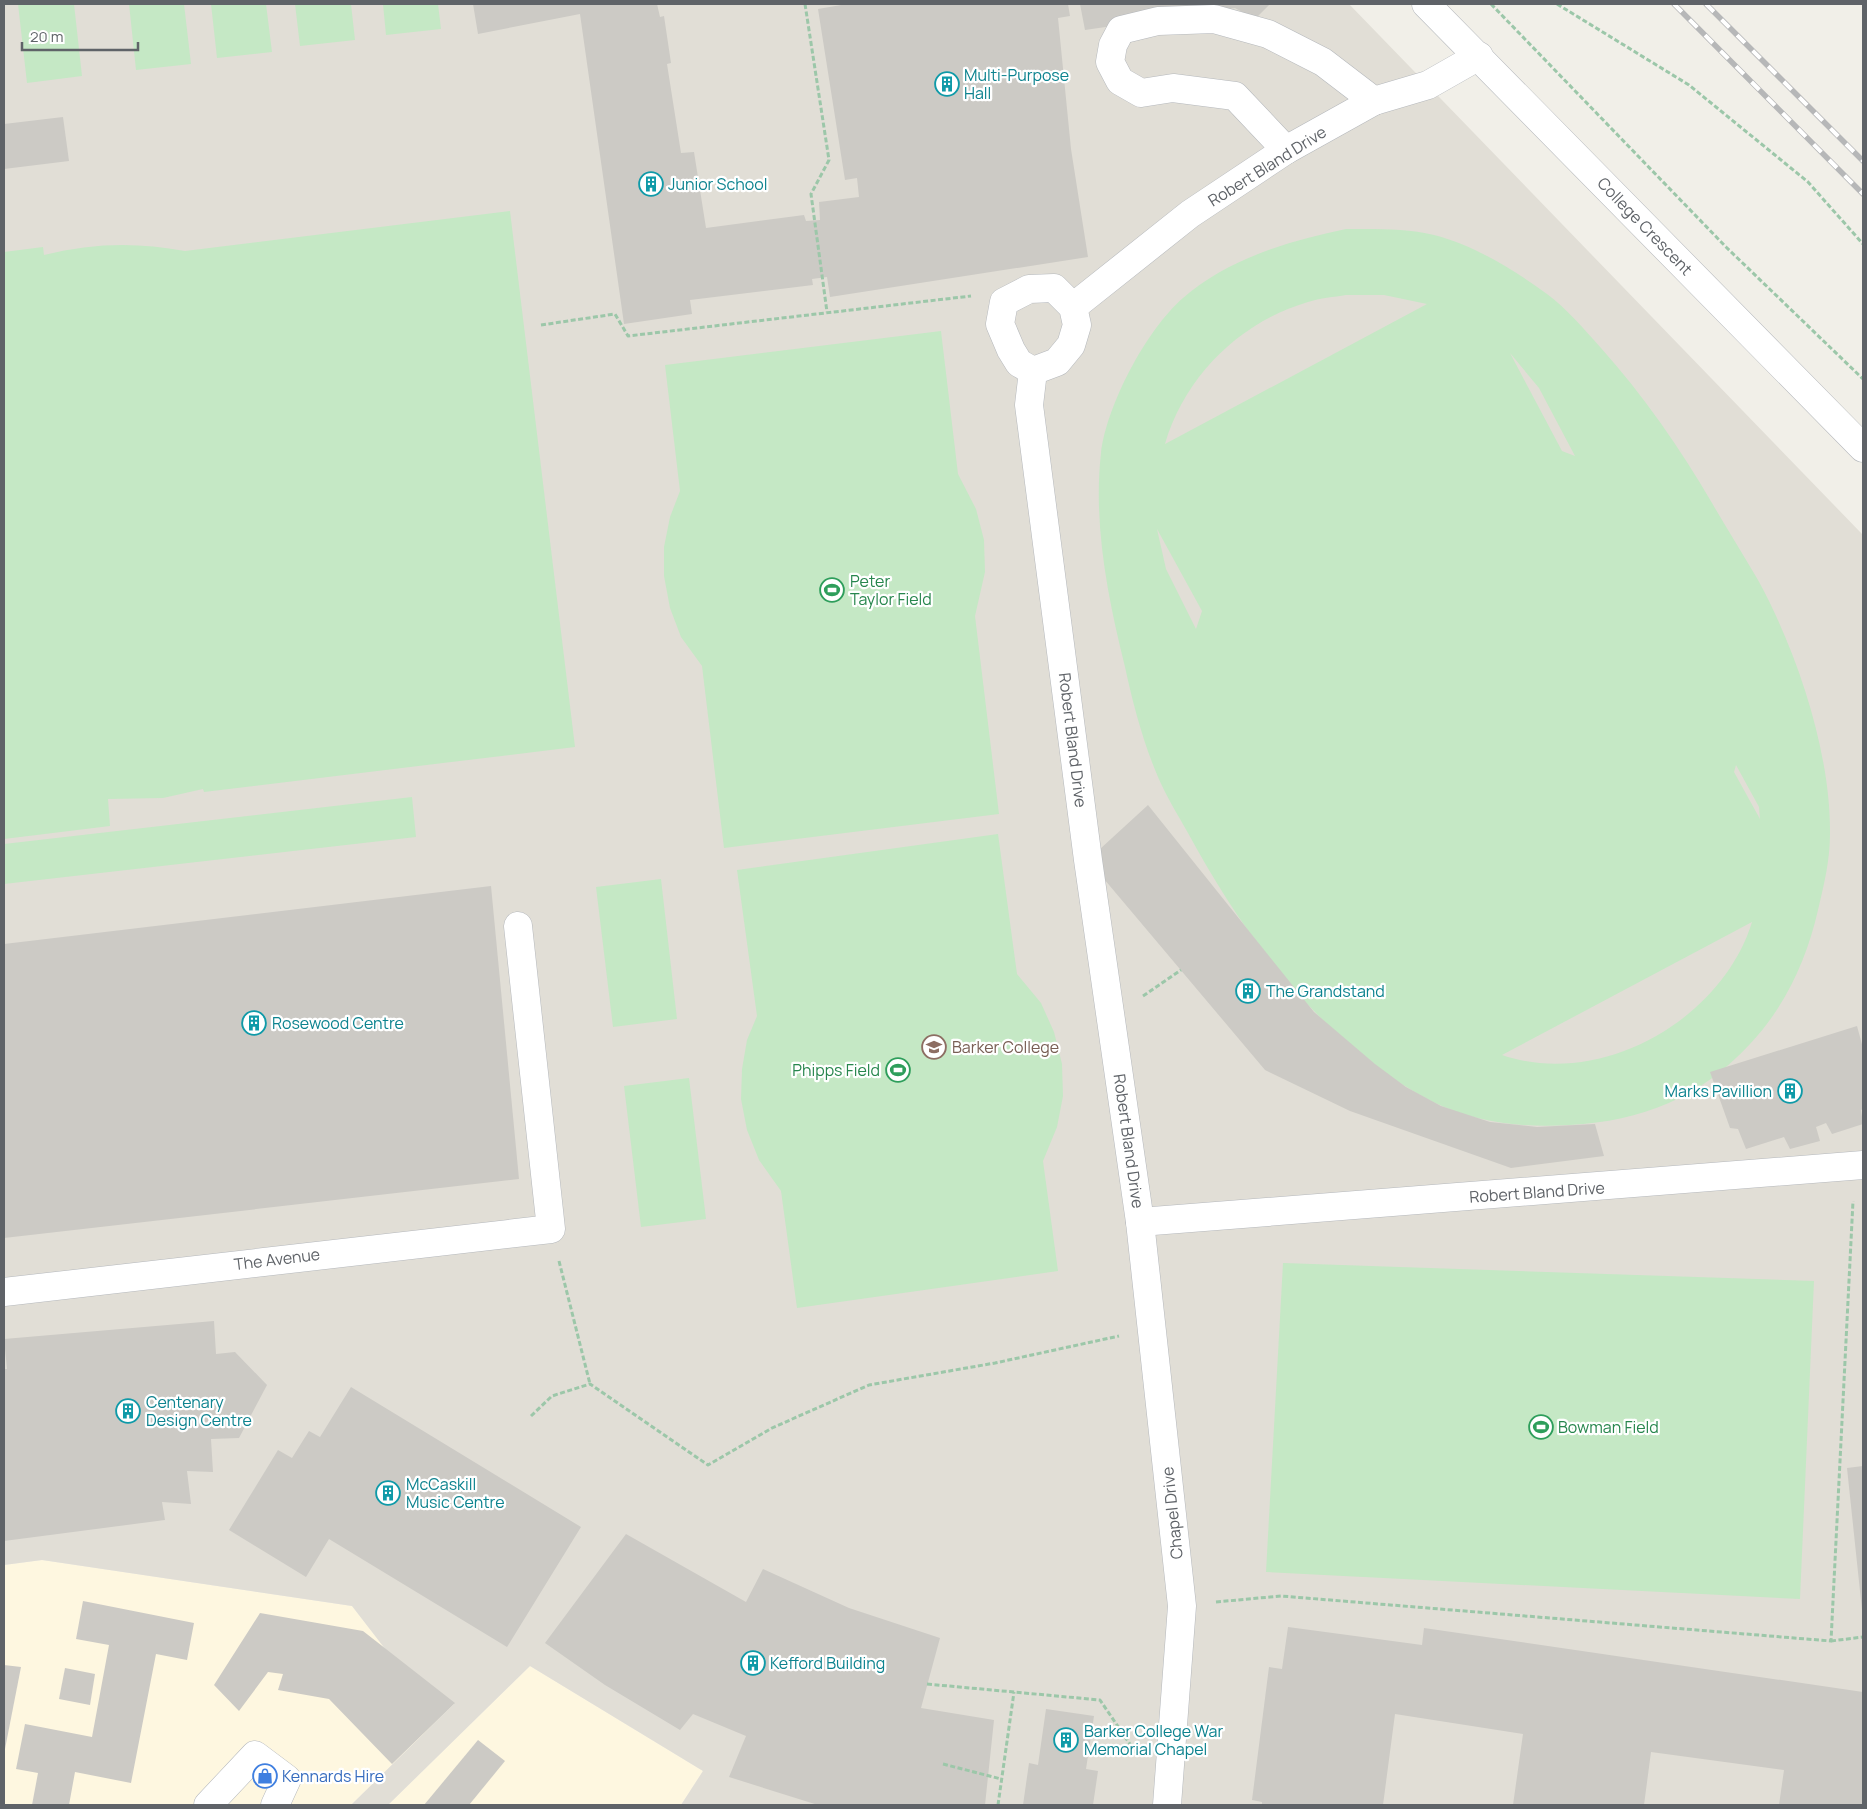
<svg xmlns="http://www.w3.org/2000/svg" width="1867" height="1809" font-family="Manrope,sans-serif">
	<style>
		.commercial { fill: #fef7e0 }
		.education { fill: #e1ded6 }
		.garden { fill: #c5e8c5; fill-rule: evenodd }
		.building { fill: #cccac5 }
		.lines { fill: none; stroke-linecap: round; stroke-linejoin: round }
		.minor-casing { stroke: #b5b8bc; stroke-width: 29 }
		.path { stroke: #9cc7a9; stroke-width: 3; stroke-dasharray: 5 2.5; stroke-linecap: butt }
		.minor { stroke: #fff; stroke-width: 28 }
		.rail-casing { stroke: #b6b7b8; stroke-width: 5.5 }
		.rail { stroke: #fff; stroke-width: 4; stroke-dasharray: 11; stroke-linecap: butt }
		.labels { text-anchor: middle; stroke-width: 4.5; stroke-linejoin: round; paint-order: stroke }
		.culture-label { font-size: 16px; fill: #0d838f; stroke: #fff; text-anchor: start }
		.street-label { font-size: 16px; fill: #5f6368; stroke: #fff }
		.leisure-label { font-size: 16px; fill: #27864d; stroke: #fff; text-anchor: start }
		.education-label { font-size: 16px; fill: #785e54; stroke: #fff; text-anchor: start }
		.shop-label { font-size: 16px; fill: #366cbe; stroke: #fff; text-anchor: start }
	</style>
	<rect width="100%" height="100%" fill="#f1efe8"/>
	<g class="commercial">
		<polygon points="42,1560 352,1606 403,1672 455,1703 351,1805 4,1805 4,1565"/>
		<polygon points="530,1666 703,1771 681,1805 388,1805"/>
	</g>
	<polygon class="education" points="4,4 1349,4 1863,535 1863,1805 681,1805 703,1771 530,1666 388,1805 351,1805 454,1704 403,1672 352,1606 42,1560 4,1565"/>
	<g class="garden">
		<polygon points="18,4 74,4 82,76 27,83"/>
		<polygon points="129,4 184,4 191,64 136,70"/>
		<polygon points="211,4 266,4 272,52 217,58"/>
		<polygon points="295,4 351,4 355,40 300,46"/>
		<polygon points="383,4 438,4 441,29 386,35"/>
		<path d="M 510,211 L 575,747 L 204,792 L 203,789 L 163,798 L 108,799 L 110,826 L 4,839 L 4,252 L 43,247 L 44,255 C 93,243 136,242 185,251 Z"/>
		<path d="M 1346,229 C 1375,229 1406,228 1434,235 C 1474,245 1514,270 1547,294 C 1567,309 1584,329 1601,348 C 1643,395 1680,448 1712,503 C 1727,529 1743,554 1758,580 C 1797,651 1831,753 1830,834 C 1830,860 1824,885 1818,910 C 1807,959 1785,1007 1750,1044 C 1700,1098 1642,1121 1570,1125 C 1523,1128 1476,1123 1433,1102 C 1325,1047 1245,938 1188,833 C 1178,815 1166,796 1158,777 C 1143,742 1133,704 1125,667 C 1108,598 1093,525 1101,453 C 1107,405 1146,330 1183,298 C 1228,259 1288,241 1346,229 ZM 1346,295 L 1384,295 L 1427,304 L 1165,444 C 1185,376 1240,322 1308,302 C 1320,298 1334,297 1346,295 ZM 1510,353 L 1539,388 L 1575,456 L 1562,451 ZM 1157,529 L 1202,611 L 1196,629 L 1166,569 ZM 1736,765 L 1759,807 L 1760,819 L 1734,772 ZM 1752,922 C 1722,1020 1600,1089 1502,1055 Z"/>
		<polygon points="941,331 958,474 976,509 984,540 985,572 975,616 999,814 724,848 702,666 681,637 670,608 664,576 664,547 670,517 680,491 665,365"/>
		<polygon points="412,797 416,837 4,884 4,844"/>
		<polygon points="998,834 1017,974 1041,1003 1054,1032 1062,1064 1063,1096 1057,1127 1043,1161 1058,1271 797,1308 781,1191 759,1160 747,1130 741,1099 742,1069 747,1040 757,1016 737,870"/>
		<polygon points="661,879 677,1019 613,1027 596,887"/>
		<polygon points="689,1078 706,1219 641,1227 624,1086"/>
		<polygon points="1283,1263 1814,1281 1800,1599 1266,1572"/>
	</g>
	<g class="building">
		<polygon points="473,4 657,4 660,17 664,16 671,63 667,64 681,153 694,152 706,228 804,215 806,221 820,220 819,202 859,197 857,178 845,180 818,9 847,4 1068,4 1070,16 1058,18 1071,149 1088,257 830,297 827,277 812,279 813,285 690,300 692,314 624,324 580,14 478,34"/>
		<polygon points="1080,4 1270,4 1255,19 1235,8 1085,30"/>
		<polygon points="63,117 69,161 4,169 4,124"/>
		<polygon points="1148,805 1314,1012 1375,1064 1406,1087 1441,1106 1490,1122 1537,1127 1595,1124 1604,1156 1511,1168 1350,1111 1265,1070 1088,860"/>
		<polygon points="491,886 519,1179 4,1238 4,944"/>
		<polygon points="1857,1026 1863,1048 1863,1109 1861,1110 1863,1124 1832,1134 1826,1123 1816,1127 1820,1141 1790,1149 1784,1137 1746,1149 1738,1129 1730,1128 1710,1072"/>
		<polygon points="214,1321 216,1354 235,1352 267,1385 239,1438 211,1439 213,1472 187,1471 191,1504 162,1502 165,1520 4,1541 4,1369 7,1369 4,1339"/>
		<polygon points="351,1387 581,1527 507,1647 329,1539 306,1577 229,1530 278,1450 292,1458 309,1431 320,1437"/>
		<polygon points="1863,1466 1863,1610 1862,1610 1847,1468"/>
		<polygon points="626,1534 746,1602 763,1569 849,1608 940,1638 921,1708 994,1720 985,1805 818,1805 729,1777 746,1736 693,1714 680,1730 605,1685 545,1643"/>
		<polygon points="83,1601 194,1623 187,1660 156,1654 131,1783 75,1772 69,1805 32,1805 38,1773 16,1769 25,1724 92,1737 109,1645 76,1639"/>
		<polygon points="260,1613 363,1631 455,1703 392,1764 329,1699 278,1690 283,1674 268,1672 239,1711 214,1685"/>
		<polygon points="1288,1627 1422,1645 1424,1628 1863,1692 1863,1805 1779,1805 1784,1770 1651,1752 1644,1805 1513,1805 1523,1734 1395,1714 1383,1805 1262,1805 1262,1802 1252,1800 1269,1667 1282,1669"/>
		<polygon points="4,1665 21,1667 5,1749 4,1748"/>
		<polygon points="65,1668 95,1674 90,1705 59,1699"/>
		<polygon points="1046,1709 1094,1716 1086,1769 1098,1771 1093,1805 1023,1805 1029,1763 1038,1765"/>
		<polygon points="478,1740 505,1761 469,1805 424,1805"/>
	</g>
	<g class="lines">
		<g class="minor-casing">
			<g id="minor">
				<polyline points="1426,4 1863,448"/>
				<polyline points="1286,150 1235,96 1173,88 1141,93 1120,81 1110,62 1113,45 1121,30 1158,21 1214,19 1268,34 1323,62 1374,101"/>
				<polyline points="1073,307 1190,214 1286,150 1374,101 1428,85 1479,56"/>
				<polyline points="1033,371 1057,362 1071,345 1077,325 1073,307 1054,288 1029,289 1004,302 1000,324 1011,350 1019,363 1033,371 1029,405 1088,860 1140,1222 1182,1606 1167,1805"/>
				<polyline points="1140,1222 1863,1165"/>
				<polyline points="4,1292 551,1229 518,926"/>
				<polyline points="208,1805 255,1755 287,1779 275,1805"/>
			</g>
		</g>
		<g class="path">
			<polyline points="805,4 829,160 811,194 827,312"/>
			<polyline points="1491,4 1726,247 1863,379"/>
			<polyline points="1557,4 1689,85 1808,182 1863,244"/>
			<polyline points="541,325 615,314 628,336 971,296"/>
			<polyline points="1143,996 1181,970"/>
			<polyline points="559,1261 590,1384"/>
			<polyline points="531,1416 552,1396 590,1384 708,1465 772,1428 869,1385 995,1363 1119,1336"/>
			<polyline points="1216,1602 1281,1596 1831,1641 1853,1201"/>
			<polyline points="1831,1641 1863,1637"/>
			<polyline points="927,1684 1100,1700 1136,1753"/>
			<polyline points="943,1764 1001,1779"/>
			<polyline points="998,1805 1014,1692"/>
		</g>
		<use href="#minor" class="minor"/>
		<g class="rail-casing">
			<g id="rail">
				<polyline points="1674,4 1863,194"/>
				<polyline points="1706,4 1863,161"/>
			</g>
		</g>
		<use href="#rail" class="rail"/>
	</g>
	<defs>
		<g id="building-ring" transform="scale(1.25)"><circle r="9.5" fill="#fff" stroke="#0f9aa8" stroke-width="1.5"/><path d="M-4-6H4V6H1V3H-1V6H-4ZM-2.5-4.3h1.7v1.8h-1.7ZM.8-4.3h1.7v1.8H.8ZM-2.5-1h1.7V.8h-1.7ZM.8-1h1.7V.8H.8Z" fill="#0f9aa8"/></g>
		<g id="stadium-ring" transform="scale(1.25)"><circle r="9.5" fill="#fff" stroke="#2e9e5b" stroke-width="1.5"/><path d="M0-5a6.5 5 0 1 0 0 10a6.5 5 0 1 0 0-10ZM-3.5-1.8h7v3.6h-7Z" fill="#2e9e5b"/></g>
		<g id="school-ring" transform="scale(1.25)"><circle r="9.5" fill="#fff" stroke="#8d6e63" stroke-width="1.5"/><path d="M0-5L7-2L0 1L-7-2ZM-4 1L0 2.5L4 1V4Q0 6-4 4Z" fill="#8d6e63"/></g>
		<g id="shop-ring" transform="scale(1.25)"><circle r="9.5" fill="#fff" stroke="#3f7fe0" stroke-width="1.5"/><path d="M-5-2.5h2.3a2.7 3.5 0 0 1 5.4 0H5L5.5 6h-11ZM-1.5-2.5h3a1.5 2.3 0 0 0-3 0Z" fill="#3f7fe0"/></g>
	</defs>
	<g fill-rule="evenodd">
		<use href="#building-ring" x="947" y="84"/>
		<use href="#building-ring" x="651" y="184"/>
		<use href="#stadium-ring" x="832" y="590"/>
		<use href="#building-ring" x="1248" y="991"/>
		<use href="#building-ring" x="254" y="1023"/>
		<use href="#school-ring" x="934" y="1047"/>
		<use href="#stadium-ring" x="898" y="1070"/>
		<use href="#building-ring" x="1790" y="1091"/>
		<use href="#building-ring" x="128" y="1411"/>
		<use href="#stadium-ring" x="1541" y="1427"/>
		<use href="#building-ring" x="388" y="1493"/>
		<use href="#building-ring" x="753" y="1663"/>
		<use href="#building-ring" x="1066" y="1740"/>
		<use href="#shop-ring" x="265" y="1776"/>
	</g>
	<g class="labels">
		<g class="culture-label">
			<text x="964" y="81">Multi-Purpose<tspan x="964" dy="18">Hall</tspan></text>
			<text x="668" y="190">Junior School</text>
			<text x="1266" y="997">The Grandstand</text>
			<text x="272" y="1029">Rosewood Centre</text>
			<text x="1772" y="1097" text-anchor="end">Marks Pavillion</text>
			<text x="146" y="1408">Centenary<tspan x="146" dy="18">Design Centre</tspan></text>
			<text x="406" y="1490">McCaskill<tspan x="406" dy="18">Music Centre</tspan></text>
			<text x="770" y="1669">Kefford Building</text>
			<text x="1084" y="1737">Barker College War<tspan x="1084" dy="18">Memorial Chapel</tspan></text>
		</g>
		<g class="street-label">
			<text transform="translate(1267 166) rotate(-32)" y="6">Robert Bland Drive</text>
			<text transform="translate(1645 226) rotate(46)" y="6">College Crescent</text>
			<text transform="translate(1073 740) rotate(83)" y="6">Robert Bland Drive</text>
			<text transform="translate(1129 1141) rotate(82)" y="6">Robert Bland Drive</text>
			<text transform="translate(1537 1192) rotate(-4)" y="6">Robert Bland Drive</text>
			<text transform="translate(277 1259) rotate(-7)" y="6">The Avenue</text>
			<text transform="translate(1172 1513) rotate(-96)" y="6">Chapel Drive</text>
		</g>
		<g class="leisure-label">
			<text x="850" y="587">Peter<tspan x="850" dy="18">Taylor Field</tspan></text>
			<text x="880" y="1076" text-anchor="end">Phipps Field</text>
			<text x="1558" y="1433">Bowman Field</text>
		</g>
		<g class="education-label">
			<text x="952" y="1053">Barker College</text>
		</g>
		<g class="shop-label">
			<text x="282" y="1782">Kennards Hire</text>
		</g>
	</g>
	<rect width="1867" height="1809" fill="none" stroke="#5f6368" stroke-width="10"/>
	<path d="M22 42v8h116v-8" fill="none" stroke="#5f6368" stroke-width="2.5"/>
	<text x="30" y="42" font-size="15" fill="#5f6368" stroke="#ffffff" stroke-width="4" paint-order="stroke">20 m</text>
</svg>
